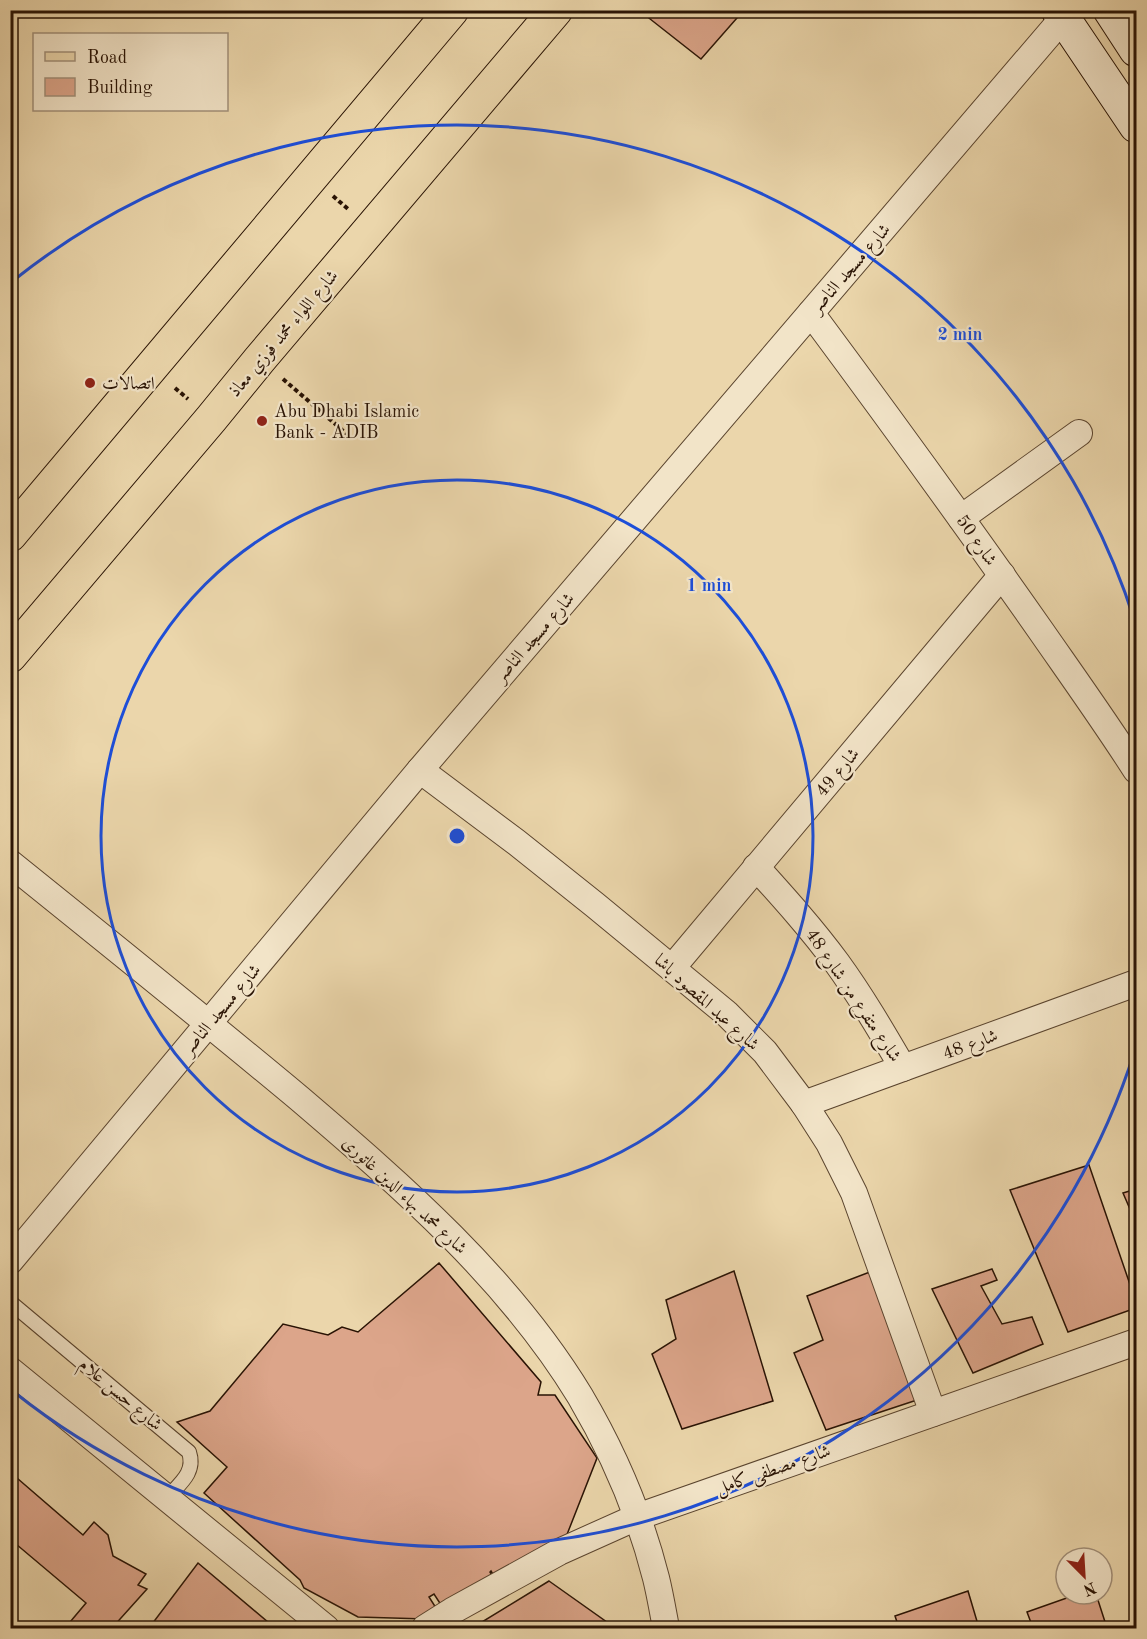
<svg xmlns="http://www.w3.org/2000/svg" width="1147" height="1639" font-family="'Old Standard TT',Amiri,serif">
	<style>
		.building { fill: #dca58a; stroke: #291304; stroke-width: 1.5 }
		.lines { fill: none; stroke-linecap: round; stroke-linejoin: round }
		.lane-casing { stroke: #5a442e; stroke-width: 16 }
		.street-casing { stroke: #5a442e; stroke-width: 28 }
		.secondary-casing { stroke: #291304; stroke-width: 35 }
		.primary-casing { stroke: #291304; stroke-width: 35 }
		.path { stroke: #291304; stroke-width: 4; stroke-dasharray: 4.5 3; stroke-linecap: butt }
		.lane { stroke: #f2e4c8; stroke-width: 14 }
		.street { stroke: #f2e4c8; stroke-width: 26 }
		.secondary { stroke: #f2e4c8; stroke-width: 33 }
		.primary { stroke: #ebd6ab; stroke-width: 33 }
		.ring { fill: none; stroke: #1d4ed8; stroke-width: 3 }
		.poi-dot { fill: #8f2418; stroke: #f2e4c8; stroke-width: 2 }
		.labels { text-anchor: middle; stroke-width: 4.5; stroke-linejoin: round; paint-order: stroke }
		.street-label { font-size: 18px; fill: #291304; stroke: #f2e4c8 }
		.poi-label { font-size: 18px; fill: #291304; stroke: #f2e4c8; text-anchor: start }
		.centre { fill: #1d4ed8; stroke: #f2e4c8; stroke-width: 3 }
		.ring-label { font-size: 18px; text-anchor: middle; font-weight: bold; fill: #1d4ed8; stroke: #f2e4c8; stroke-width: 4.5; stroke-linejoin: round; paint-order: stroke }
	</style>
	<rect width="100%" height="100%" fill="#ebd6ab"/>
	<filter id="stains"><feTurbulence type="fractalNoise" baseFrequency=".00333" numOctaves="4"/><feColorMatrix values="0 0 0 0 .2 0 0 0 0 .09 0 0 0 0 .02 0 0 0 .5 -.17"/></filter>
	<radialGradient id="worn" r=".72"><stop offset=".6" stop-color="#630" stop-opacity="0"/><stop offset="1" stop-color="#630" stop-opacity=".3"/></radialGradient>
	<g class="building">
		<polygon points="649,10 744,10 701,59 645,15"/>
		<polygon points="1089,1165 1136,1302 1136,1308 1068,1332 1010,1190"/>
		<polygon points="1136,1189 1136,1223 1123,1193"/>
		<polygon points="439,1263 541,1382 538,1395 555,1395 597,1458 566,1537 494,1576 491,1571 490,1572 493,1577 443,1608 434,1594 429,1597 438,1611 426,1619 358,1617 304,1588 300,1580 204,1493 227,1467 177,1422 210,1411 283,1324 328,1335 342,1327 358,1332"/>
		<polygon points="992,1269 997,1280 981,1286 1002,1324 1032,1317 1043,1344 973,1373 932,1289"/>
		<polygon points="875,1270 920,1399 826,1430 794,1353 823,1340 807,1296"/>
		<polygon points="734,1271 773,1401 682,1429 652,1354 676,1339 666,1300"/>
		<polygon points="10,1472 83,1535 94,1522 108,1535 113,1556 146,1574 138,1585 147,1589 112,1628 65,1628 86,1603 10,1539"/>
		<polygon points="198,1563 275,1628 149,1628"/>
		<polygon points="549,1581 611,1625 612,1628 472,1628"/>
		<polygon points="968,1591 979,1628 899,1628 895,1616"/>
		<polygon points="1078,1594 1096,1594 1107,1628 1033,1628 1027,1612"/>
	</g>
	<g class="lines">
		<g class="lane-casing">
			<path id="lane" d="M 10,1302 L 189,1452 C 196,1473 179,1484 167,1498"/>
		</g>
		<g class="street-casing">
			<g id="street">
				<path d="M 811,313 C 889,418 966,524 1041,631 C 1073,677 1106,723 1136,770"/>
				<polyline points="961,518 1079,433"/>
				<polyline points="420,770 516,842 595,905 726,1013 765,1052 804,1104 829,1143 854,1193 933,1413"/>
				<path d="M 10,863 C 107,941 204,1019 300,1099 C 403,1187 509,1279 580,1396 C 613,1452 640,1515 656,1578 C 660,1594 663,1612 666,1628"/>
				<path d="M 756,867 C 784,898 812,929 837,963 C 861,996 882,1032 903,1068"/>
				<polyline points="672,968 1002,575"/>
				<polyline points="804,1104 1136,983"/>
				<polyline points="10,1261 420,770 1063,18"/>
				<polyline points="10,1370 326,1628"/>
				<polyline points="425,1628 452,1611 559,1552 637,1517 1136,1342"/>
			</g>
		</g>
		<g class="secondary-casing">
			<g id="secondary">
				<polyline points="1058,10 1136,126"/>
				<polyline points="1110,10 1136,50"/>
			</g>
		</g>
		<g class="primary-casing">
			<g id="primary">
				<polyline points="10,535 452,10"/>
				<polyline points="10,656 211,419 260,359 556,10"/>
			</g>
		</g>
		<g class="path">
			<polyline points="333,196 348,209"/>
			<polyline points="283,379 348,435"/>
			<polyline points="175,388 188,399"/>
		</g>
		<use href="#lane" class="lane"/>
		<use href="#street" class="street"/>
		<use href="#secondary" class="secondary"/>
		<use href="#primary" class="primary"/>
	</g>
	<g class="ring">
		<circle cx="457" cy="836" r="356"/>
		<path d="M1135 1050A711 711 0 0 1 14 1392M14 280A711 711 0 0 1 1135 622"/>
	</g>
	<g class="poi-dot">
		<circle cx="90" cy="383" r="6"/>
		<circle cx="262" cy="421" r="6"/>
	</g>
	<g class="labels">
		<g class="street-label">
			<text transform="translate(850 268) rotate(-49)" y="6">شارع مسجد الناصر</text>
			<text transform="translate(283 333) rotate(-50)" y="6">شارع اللواء محمد فوزي معاذ</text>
			<text transform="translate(977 540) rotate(55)" y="6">شارع 50</text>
			<text transform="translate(534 637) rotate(-49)" y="6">شارع مسجد الناصر</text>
			<text transform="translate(837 772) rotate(-50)" y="6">شارع 49</text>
			<text transform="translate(854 995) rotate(56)" y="6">شارع متفرع من شارع 48</text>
			<text transform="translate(707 1002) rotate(42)" y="6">شارع عبد المقصود باشا</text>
			<text transform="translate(221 1009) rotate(-50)" y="6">شارع مسجد الناصر</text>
			<text transform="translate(970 1044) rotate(-20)" y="6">شارع 48</text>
			<text transform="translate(405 1195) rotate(43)" y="6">شارع محمد بهاء الدين غاتورى</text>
			<text transform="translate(121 1394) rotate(40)" y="6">شارع حسن علام</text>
			<text transform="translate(773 1469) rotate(-19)" y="6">شارع مصطفى كامل</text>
		</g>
		<g class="poi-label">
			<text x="102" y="389">اتصالات</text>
			<text x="274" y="417">Abu Dhabi Islamic<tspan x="274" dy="21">Bank - ADIB</tspan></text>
		</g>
	</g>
	<circle cx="457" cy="836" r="9" class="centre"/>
	<g class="ring-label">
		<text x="960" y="340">2 min</text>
		<text x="709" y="591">1 min</text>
	</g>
	<rect width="1147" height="1639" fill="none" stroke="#ebd6ab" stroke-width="36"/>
	<rect x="12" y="12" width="1123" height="1615" fill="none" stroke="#291304" stroke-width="3"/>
	<rect x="18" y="18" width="1111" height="1603" fill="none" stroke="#291304" stroke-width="1.5"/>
	<rect x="33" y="33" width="195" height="78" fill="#f2e4c8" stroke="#a2907a" stroke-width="1.5"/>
	<rect x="45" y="52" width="30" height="9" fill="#ebd6ab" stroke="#a2907a" stroke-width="1.5"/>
	<text x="87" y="63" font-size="18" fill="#291304">Road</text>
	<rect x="45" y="78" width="30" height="18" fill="#dca58a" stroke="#a2907a" stroke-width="1.5"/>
	<text x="87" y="93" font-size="18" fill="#291304">Building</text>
	<g transform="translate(1084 1576) rotate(156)"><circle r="28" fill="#f2e4c8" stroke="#a2907a" stroke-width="1.5"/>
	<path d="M0-4.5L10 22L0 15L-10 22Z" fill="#8f2418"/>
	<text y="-9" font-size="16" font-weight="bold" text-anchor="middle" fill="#291304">N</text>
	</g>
	<rect width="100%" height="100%" filter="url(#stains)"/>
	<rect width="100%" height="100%" fill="url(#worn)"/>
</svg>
